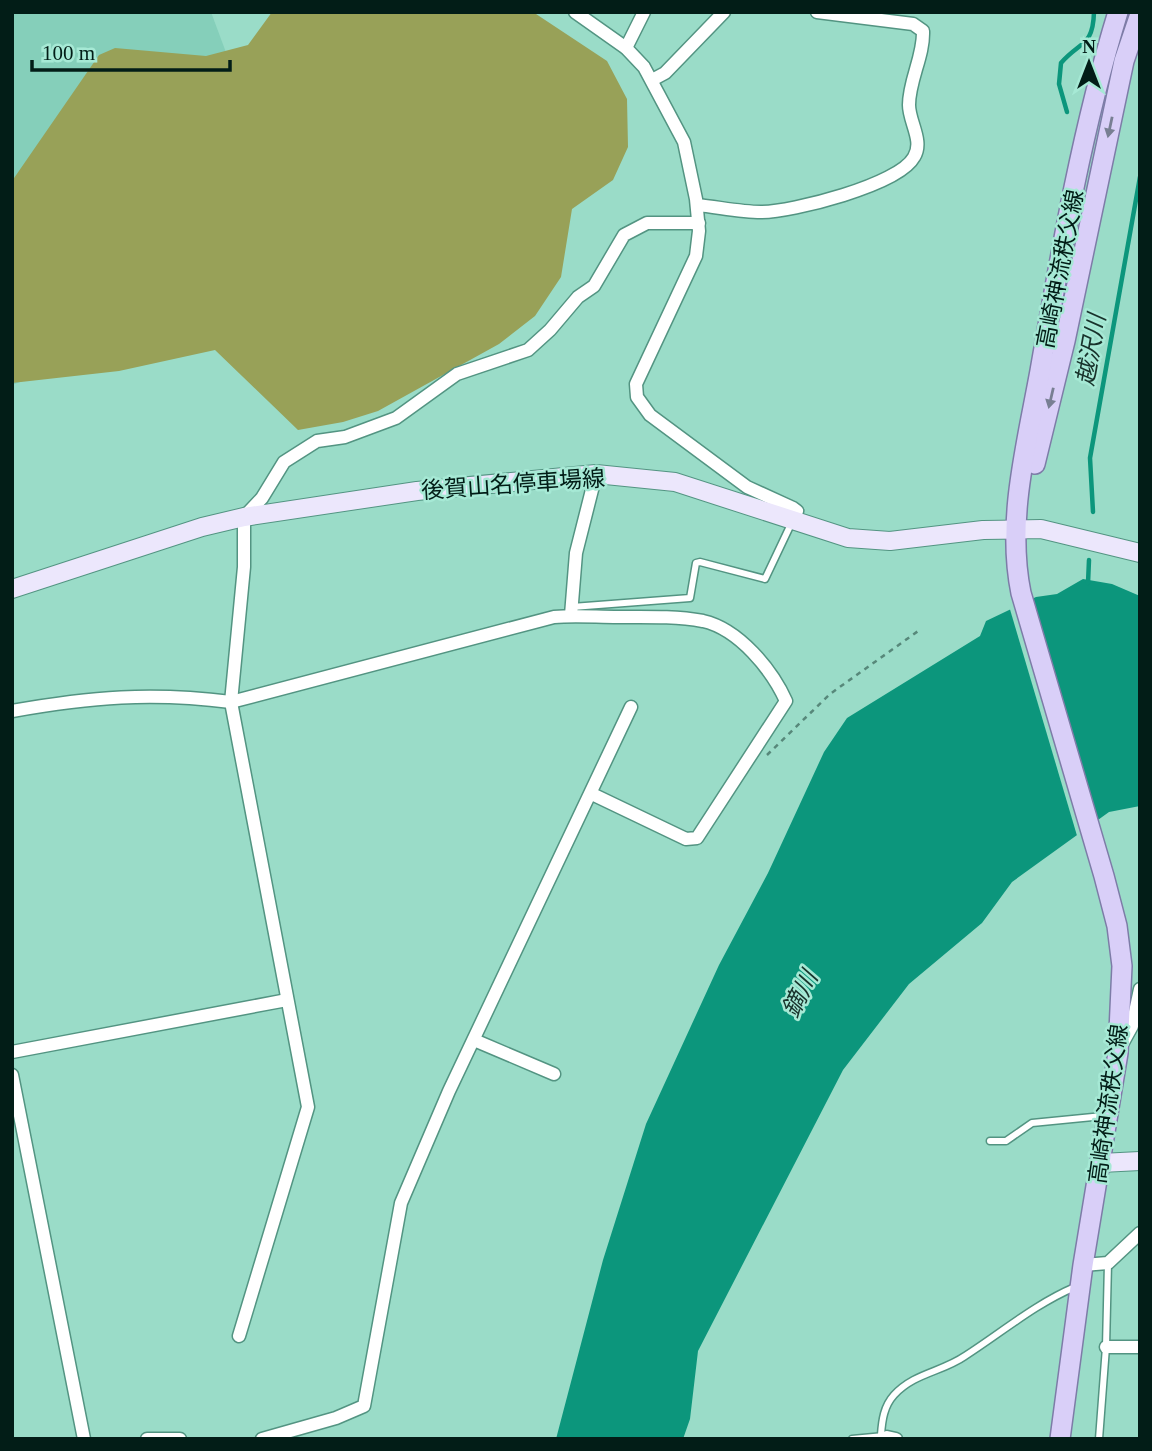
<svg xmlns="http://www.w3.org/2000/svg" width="1152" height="1451" font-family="'Times New Roman','Noto Sans JP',serif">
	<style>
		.built { fill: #85cfba }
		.green { fill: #98a158 }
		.water { fill: #0c967c }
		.pier { fill: #9adcc8 }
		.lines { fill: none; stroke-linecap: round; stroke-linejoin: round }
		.stream { stroke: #0c967c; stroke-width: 4.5 }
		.lane-casing { stroke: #539482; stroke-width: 9 }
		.street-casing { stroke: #539482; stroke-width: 15 }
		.secondary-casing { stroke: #539482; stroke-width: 20 }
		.primary-casing { stroke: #7d7ca7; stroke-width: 22 }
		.path { stroke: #57887a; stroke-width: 2.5; stroke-dasharray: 5 5; stroke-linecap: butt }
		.lane { stroke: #fff; stroke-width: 6 }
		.street { stroke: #fff; stroke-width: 12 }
		.secondary { stroke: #ece7fc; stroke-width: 18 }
		.primary { stroke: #d9cff8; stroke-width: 19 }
		.oneway { fill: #787f93 }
		.labels { text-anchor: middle; stroke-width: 5; stroke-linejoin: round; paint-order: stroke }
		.street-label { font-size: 23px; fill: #021d17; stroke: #a6e9d5 }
		.water-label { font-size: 24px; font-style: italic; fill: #18322b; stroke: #a6e9d5 }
	</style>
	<rect width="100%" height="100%" fill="#9adcc8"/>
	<polygon class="built" points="12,12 211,12 237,82 52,370 12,385"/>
	<polygon class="green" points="272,12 533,12 607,61 627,99 628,147 613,180 572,209 561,277 535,316 499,344 378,411 343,422 298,430 215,350 119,371 12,383 12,181 99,55 115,48 206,56 248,45"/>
	<polygon class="water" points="1083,579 1112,584 1140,596 1140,806 1109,812 1012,882 982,923 909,984 843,1070 698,1351 690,1419 683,1439 556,1439 603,1260 646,1124 719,965 768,873 824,752 847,718 980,636 986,621 1036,597 1057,594"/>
	<polygon class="pier" points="1032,595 1098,824 1078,839 1009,606"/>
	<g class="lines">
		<g class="stream">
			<path d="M 1067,112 L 1059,84 L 1061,63 C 1080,41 1093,47 1094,12"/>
			<polyline points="1093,512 1090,458 1140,177"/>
			<polyline points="1088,583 1089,560"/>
		</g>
		<g class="lane-casing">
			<g id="lane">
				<polyline points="572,607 690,598 696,563 700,562 765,579 792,522"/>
				<polyline points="990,1141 1006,1141 1032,1123 1103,1116"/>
				<path d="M 881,1435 C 882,1420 884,1406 894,1395 C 914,1373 942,1372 965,1356 C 1001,1333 1035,1304 1075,1287"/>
				<polyline points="852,1439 884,1436"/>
				<polyline points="1099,1439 1106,1347 1108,1263"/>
			</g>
		</g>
		<g class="street-casing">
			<g id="street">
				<polyline points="575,12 626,48 644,67 684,142 696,199 699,231 696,256 636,384 637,397 650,415 747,487 793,508 797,511 792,522"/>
				<polyline points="626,48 644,12"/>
				<polyline points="652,80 665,73 724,12"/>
				<path d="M 697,205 C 718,207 740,212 761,212 C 792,212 899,185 914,157 C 924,141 909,122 909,105 C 909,80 924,56 923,31 L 913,24 L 817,12"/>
				<polyline points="571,615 576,553 596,474"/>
				<path d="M 12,711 C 91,697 151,692 231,702 L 554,617 C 575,615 596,617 618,617 C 646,617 675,616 703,621 C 739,629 772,670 786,701 L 697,838 L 686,839 L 592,794"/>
				<polyline points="474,1040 554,1074"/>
				<polyline points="1121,1046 1132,1026 1140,989"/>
				<polyline points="12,1052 287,1000"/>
				<polyline points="12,1075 84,1439"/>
				<polyline points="1083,1265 1108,1263 1140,1233"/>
				<polyline points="239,1336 308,1107 231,702 244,567 244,517 262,498 284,462 317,441 345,437 396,418 457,374 528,350 550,330 578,297 594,286 624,235 647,223 699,223"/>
				<polyline points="1106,1347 1140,1347"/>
				<polyline points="887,1437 896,1439"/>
				<polyline points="147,1439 180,1439"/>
				<polyline points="262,1439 336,1418 364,1406 401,1203 449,1091 631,707"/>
			</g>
		</g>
		<g class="secondary-casing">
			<g id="secondary">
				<polyline points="12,589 202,527 244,517 417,491 596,474 675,482 848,538 890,541 983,530 1041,529 1140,553"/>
				<polyline points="1101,1163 1140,1161"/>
			</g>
		</g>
		<g class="primary-casing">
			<g id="primary">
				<polyline points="1035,464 1065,341 1124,61 1140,14"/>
				<path d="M 1060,1439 L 1083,1265 L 1118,1053 L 1122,966 L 1117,926 L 1104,876 L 1021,593 C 1006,520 1027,443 1040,371 C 1061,251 1082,129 1118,12"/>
			</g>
		</g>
		<polyline class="path" points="767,755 830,694 921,629"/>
		<use href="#lane" class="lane"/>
		<use href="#street" class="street"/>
		<use href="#secondary" class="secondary"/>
		<use href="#primary" class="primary"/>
	</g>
	<defs><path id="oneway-solid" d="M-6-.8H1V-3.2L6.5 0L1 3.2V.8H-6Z" transform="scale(1.75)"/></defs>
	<g class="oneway">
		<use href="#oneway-solid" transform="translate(1110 127) rotate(102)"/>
		<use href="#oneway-solid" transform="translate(1051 398) rotate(103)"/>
	</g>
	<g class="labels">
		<g class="street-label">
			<text transform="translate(1060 269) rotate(-79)" y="8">高崎神流秩父線</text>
			<text transform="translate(513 484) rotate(-4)" y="8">後賀山名停車場線</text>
			<text transform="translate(1108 1104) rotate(-82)" y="8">高崎神流秩父線</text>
		</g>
		<g class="water-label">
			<text transform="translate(1091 350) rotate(-80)" y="8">越沢川</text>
			<text transform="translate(800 994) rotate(-63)" y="8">鏑川</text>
		</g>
	</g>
	<rect width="1152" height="1451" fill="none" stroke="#021d17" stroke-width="28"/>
	<g transform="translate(1089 63)" stroke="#a6e9d5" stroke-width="5" paint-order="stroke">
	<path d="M0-5L12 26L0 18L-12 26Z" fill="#021d17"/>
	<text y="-10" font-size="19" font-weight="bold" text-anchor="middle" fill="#021d17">N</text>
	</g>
	<path d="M32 60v10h198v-10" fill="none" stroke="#021d17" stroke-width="3.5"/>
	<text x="42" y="60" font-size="21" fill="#021d17" stroke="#a6e9d5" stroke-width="5" paint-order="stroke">100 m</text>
</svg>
